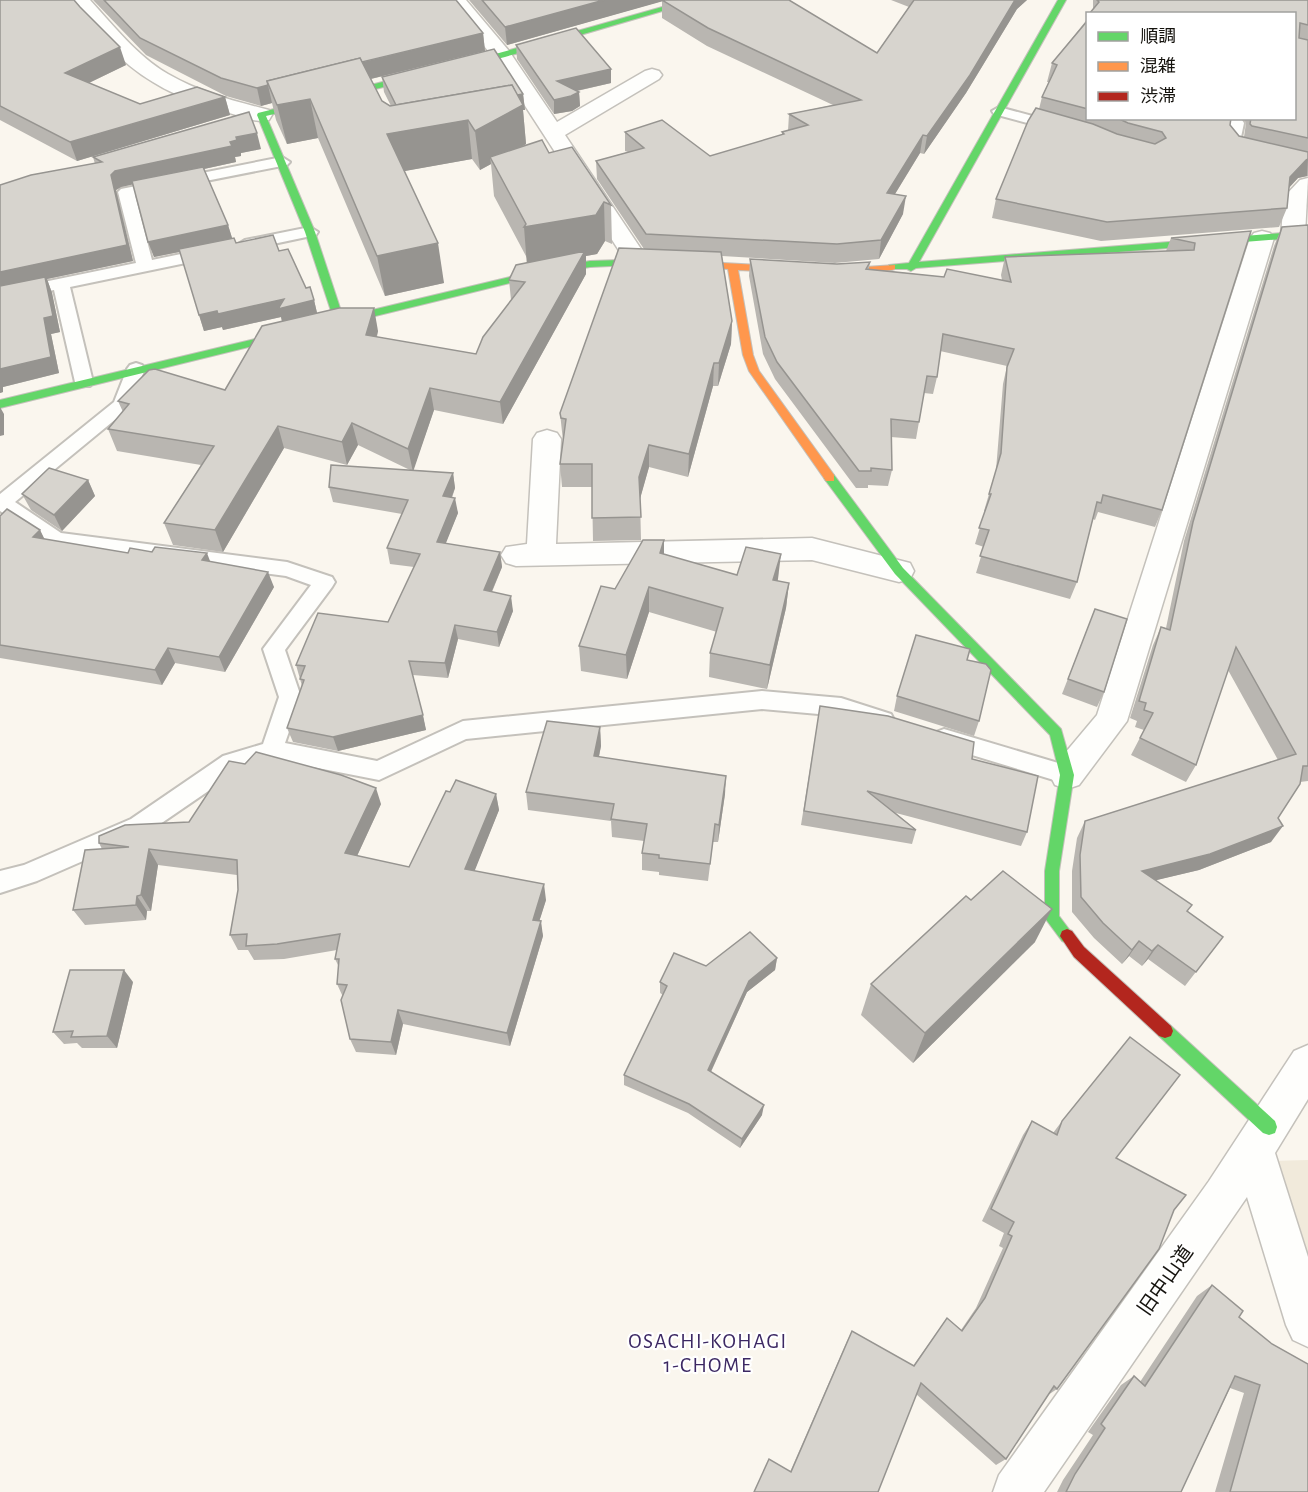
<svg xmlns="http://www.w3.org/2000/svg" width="1308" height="1492" font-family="'Alegreya Sans','Noto Sans JP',sans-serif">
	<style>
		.built { fill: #f1eadb }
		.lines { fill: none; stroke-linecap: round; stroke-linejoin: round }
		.lane-casing { stroke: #c4c1bb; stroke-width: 4 }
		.street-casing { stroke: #c4c1bb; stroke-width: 3 }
		.fast-casing { stroke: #c4c1bb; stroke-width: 2 }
		.slow-casing { stroke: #c4c1bb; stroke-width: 2 }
		.jam-casing { stroke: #c4c1bb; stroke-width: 2 }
		.lane { fill: #fefefc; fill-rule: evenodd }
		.street { fill: #fefefc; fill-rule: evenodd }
		.fast { fill: #63d668; fill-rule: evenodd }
		.slow { fill: #ff974d; fill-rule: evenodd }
		.jam { fill: #b3261e; fill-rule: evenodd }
		.wall { fill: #b9b6b1 }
		.shaded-wall { fill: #969490 }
		.building { fill: #d7d4ce; stroke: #969490; stroke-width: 1.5 }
		.labels { text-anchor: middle; stroke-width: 4.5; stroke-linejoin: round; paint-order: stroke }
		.near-street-label { font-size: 20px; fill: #15130e; stroke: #fff }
		.near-neighbourhood-label { font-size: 21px; letter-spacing: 1.5px; fill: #3c2863; stroke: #fff }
	</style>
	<rect width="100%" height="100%" fill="#faf6ee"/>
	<polygon class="built" points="1308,1160 1308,1282 1272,1161"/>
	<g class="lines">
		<g class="lane-casing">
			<g id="lane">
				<polygon points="999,107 1062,124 1064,127 1057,131 994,114 992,111"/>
				<path d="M 1210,118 L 1242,120 L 1244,123 L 1240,142 L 1252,151 L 1250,154 C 1241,156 1230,151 1225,144 L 1229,125 L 1212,121 Z"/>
				<polygon points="282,157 290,162 287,165 135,195 152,260 210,248 218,253 210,258 70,287 93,382 90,386 78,386 75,382 54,290 0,301 0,291 136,263 118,192 121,189"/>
				<polygon points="310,227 318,232 316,235 245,250 237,245 245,240"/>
				<polygon points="136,363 142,365 145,369 128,409 15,502 61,533 287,562 332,577 335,582 332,587 285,650 301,697 285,743 377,761 463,721 762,691 841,698 891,714 894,720 891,726 883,729 841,716 762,709 466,739 379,780 272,759 239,770 147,833 37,881 0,893 0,871 24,865 131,819 223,756 263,744 279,697 263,649 311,585 286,576 56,546 49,544 0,511 0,494 114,402 127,369 130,365"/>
				<polygon points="944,729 1075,768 1078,775 1075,782 1067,784 936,744 933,738 936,732"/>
			</g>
		</g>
		<g class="street-casing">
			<g id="street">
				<path d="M 70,0 L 90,0 C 114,26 137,56 168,74 C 199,92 234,101 269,110 L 272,115 L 269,120 L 261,121 L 253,120 C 220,110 183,101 153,82 C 121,63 91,30 70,0 Z"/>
				<polygon points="446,0 466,0 509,51 557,122 645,71 652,69 659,71 662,75 659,79 565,135 649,261 645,266 637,268 629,266 494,58"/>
				<polygon points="1308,178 1305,235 1301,240 1293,242 1285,240 1281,235 1284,197 1300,180"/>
				<polygon points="1262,231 1270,233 1274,238 1127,721 1079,785 1067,789 1055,785 1050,775 1055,765 1097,715 1250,238 1254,233"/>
				<polygon points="547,430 557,433 561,439 556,544 812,538 910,563 914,571 910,579 899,582 812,560 516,566 506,563 501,555 506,547 527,544 533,439 537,433"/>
				<polygon points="1308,1045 1308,1099 1275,1153 1308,1257 1308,1347 1293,1340 1286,1325 1247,1197 1044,1492 993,1492 999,1475 1209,1181 1294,1051"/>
			</g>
		</g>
		<g class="fast-casing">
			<g id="fast">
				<polygon points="687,0 700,0 505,57 266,116 315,232 343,317 543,269 590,261 650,259 655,262 653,264 590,267 543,275 0,408 0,400 334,320 305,232 257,115 258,113 499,53"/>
				<polygon points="1058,0 1066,0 919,262 1308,231 1308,237 916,268 911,271 907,269 889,269 889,265 909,263"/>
				<polygon points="830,474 834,475 903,568 1061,729 1074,775 1059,871 1059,916 1074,936 1072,941 1067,943 1062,941 1045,918 1045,871 1060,775 1050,735 895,574 826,481 824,478"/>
				<polygon points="1165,1024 1171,1026 1275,1121 1277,1127 1275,1133 1269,1135 1263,1133 1159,1036 1157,1031 1159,1026"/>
			</g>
		</g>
		<g class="slow-casing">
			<polygon id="slow" points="650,259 835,269 895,265 895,269 892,270 835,275 738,270 753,355 759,371 834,475 834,481 826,481 749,371 743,355 728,269 647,264 645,262"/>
		</g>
		<g class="jam-casing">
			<polygon id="jam" points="1067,929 1072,931 1084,947 1171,1026 1173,1031 1171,1036 1165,1038 1159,1036 1074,957 1060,936 1062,931"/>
		</g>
		<use href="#lane" class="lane"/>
		<use href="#street" class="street"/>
		<use href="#fast" class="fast"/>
		<use href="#slow" class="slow"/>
		<use href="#jam" class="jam"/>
	</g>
	<g class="wall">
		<polygon points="0,0 126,65 89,83 140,104 225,97 230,115 77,161 0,120"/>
		<polygon points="93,0 456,0 483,33 485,51 371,79 382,101 391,106 384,92 382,77 523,94 525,110 523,110 526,144 521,147 549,153 611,205 612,244 605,241 597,254 586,256 586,274 503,424 434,410 413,470 453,473 455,488 452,498 458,513 445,544 500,552 502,567 492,592 513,611 499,647 458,639 448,678 413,675 426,730 338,751 293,742 287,728 302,686 296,665 388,622 414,567 390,564 387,548 402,514 333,502 329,487 410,470 358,445 347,465 284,448 223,552 173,545 164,523 201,465 117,451 108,429 123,412 118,401 225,390 282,322 281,317 223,330 222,327 204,331 180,252 154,257 133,184 121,187 116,190 133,261 47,279 52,293 60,332 51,334 59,373 3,387 3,392 0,393 0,185 95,164 93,157 261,149 241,153 241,156 235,157 236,162 204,169 228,225 232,238 236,243 279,251 314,300 317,313 378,331 377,337 476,354 511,300 509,280 527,263 527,258 494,196 491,164 480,170 472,159 404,171 444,283 385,296 318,138 287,144 276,120 272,103 261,106 226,96 146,55"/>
		<polygon points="469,0 789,0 877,53 909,7 891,0 1027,0 1017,9 966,93 924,154 920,153 895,194 903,214 879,259 835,263 722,256 732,321 731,344 718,386 713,386 688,477 649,467 640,498 641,540 593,541 592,487 562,487 560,464 563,441 560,413 644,249 597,179 596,161 628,152 625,151 625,132 710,156 782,135 782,132 788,131 789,114 833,105 707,46 662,18 662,1 507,45"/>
		<polygon points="1093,0 1308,0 1308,176 1298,178 1289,188 1287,208 1279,227 1101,241 992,218 996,199 1039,109 1042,97 1049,82 1047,82 1052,63 1085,22 1088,16 1088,118 1231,118 1230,125 1239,136 1244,137 1246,123 1243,118 1294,118 1093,9"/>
		<polygon points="516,45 611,69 611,83 577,91 579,92 580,106 572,111 554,114 517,59"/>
		<polygon points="1308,225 1308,781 1300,782 1278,818 1271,842 1199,870 1156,880 1187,912 1223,937 1185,986 1148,959 1142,966 1129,956 1122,964 1094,938 1072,912 1072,871 1077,838 1085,821 1278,760 1228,670 1196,765 1186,782 1131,755 1144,730 1135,727 1137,721 1130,718 1153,645 1161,627 1166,628 1184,541 1274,246 1282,227"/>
		<polygon points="1251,231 1162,510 1155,527 1098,512 1095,520 1093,519 1077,582 1070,599 976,573 984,547 975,544 985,511 984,511 996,470 1003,384 1007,366 940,351 937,377 933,394 924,393 916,439 891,437 892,470 888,486 868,485 868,488 856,488 775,379 763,354 749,276 750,259 837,264 870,262 869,269 944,277 1002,280 1001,275 1005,257 1166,251 1171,238"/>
		<polygon points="88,480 95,496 62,531 31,510 22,494"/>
		<polygon points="0,513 0,515 40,530 44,539 128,553 210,561 274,587 225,672 175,663 162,685 0,658"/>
		<polygon points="664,555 737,575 778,579 777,581 789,583 786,608 767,689 709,677 710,653 717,632 649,612 627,679 581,671 579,646 615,589"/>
		<polygon points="1095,609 1104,692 1097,707 1062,694"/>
		<polygon points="967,660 979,721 974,736 894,711 897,696"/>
		<polygon points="820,706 972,759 1027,832 1021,846 896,813 916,830 912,844 801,825"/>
		<polygon points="600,727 601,746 599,757 725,794 718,842 713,842 708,881 659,875 659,872 642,870 642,853 644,841 612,837 611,821 528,810 526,792"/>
		<polygon points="450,792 496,794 499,810 474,871 546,900 539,921 543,936 510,1046 403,1024 396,1055 356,1052 350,1039 343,997 337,984 339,967 335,959 337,950 284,959 254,960 248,950 238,950 230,935 238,890 237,875 158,865 151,911 147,911 146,920 85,925 73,910 102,849 99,843 189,822 381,804 357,856 409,867"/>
		<polygon points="971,900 1035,942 913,1063 861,1015 871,984"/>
		<polygon points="777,958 775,970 747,992 711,1072 762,1115 740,1148 688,1113 624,1085 624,1075 663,995 660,993 660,982 706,966"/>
		<polygon points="133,982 117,1048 82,1048 77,1043 64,1044 53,1032"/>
		<polygon points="1032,1121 1053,1133 1062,1121 1116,1158 1174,1210 1057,1389 1048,1395 1006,1459 996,1465 916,1394 878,1492 790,1472 847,1341 852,1331 913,1366 940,1328 947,1318 961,1330 976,1308 1003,1248 999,1246 1004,1233 982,1221 1023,1135"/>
		<polygon points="1212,1285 1239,1317 1308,1492 1215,1492 1244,1393 1230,1388 1181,1492 1057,1492 1063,1480 1093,1435 1088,1432 1121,1385 1134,1376 1140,1382 1197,1296"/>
	</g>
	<g class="shaded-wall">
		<polygon points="604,0 667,0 507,45 505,27"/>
		<polygon points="1015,0 1027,0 1017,9 966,93 924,154 927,136"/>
		<polygon points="483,33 485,51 276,102 268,85"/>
		<polygon points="120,47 126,65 72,91 65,73"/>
		<polygon points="611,69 611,83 558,95 557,81"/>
		<polygon points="268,85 272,103 261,106 257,88"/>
		<polygon points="579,92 580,106 572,111 554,114 554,100"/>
		<polygon points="523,94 525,110 523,110 526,144 493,163 490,157 491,164 480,170 475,131 468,120 472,159 394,173 387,134 402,116"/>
		<polygon points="225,97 230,115 77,161 70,142"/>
		<polygon points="310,99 318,138 287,144 277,105"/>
		<polygon points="257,133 261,149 241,153 241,156 235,157 236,162 121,187 116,190 133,261 47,279 52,293 60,332 51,334 59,373 3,387 3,392 0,393 0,272 115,171 230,142 236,137"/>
		<polygon points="923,135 920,153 884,212 887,193"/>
		<polygon points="1308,159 1307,176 1298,178 1282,195 1290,177 1306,160"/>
		<polygon points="906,196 903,214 879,259 881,240"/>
		<polygon points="604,202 605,241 597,254 586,256 586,274 503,424 500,402 527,266 524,227"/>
		<polygon points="228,225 233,241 154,257 148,242"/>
		<polygon points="438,243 444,283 385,296 377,256"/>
		<polygon points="284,299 314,300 318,317 283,325 281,317 223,330 222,327 204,331 199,315 217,311"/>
		<polygon points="374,308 378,331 371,357 366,335"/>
		<polygon points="732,321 731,344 718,386 719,363"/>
		<polygon points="714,363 713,386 688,477 689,454"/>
		<polygon points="430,388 434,410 413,472 408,449"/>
		<polygon points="0,407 4,414 4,435 0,436 0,491"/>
		<polygon points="352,423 358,445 347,465 342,442"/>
		<polygon points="278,426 284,448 223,552 215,530"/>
		<polygon points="649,445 649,467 640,499 639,477"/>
		<polygon points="453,473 455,488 446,512 443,496"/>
		<polygon points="88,480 95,496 62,531 54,515"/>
		<polygon points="455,498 458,513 440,558 437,542"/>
		<polygon points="40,530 48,546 33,537"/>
		<polygon points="664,540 664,565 660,553"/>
		<polygon points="500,552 502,567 486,605 484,590"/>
		<polygon points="207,553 213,569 202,560"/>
		<polygon points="781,554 778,579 770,605 773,580"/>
		<polygon points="268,572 274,587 225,672 219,657"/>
		<polygon points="789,583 786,608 767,689 770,665"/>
		<polygon points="649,587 649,612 627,679 626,655"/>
		<polygon points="511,596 513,611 499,647 497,632"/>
		<polygon points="455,625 458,639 448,678 445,663"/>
		<polygon points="168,648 175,663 162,685 155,670"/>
		<polygon points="423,715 426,730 338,751 333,737"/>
		<polygon points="600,727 601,746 595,774 594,756"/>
		<polygon points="726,776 725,794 718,842 719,825"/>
		<polygon points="376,788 381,804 351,869 345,853"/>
		<polygon points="496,794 499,810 469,885 465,869"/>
		<polygon points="1283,826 1271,842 1199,870 1132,886 1142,871"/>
		<polygon points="149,849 158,865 151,911 141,895"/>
		<polygon points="544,884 546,900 535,935 533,920"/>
		<polygon points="137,896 147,911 146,920 136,905"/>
		<polygon points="1052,909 1035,942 913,1063 925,1033"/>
		<polygon points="541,921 543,936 510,1046 507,1033"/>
		<polygon points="1139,941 1129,956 1122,964 1132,950"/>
		<polygon points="1158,945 1148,959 1142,966 1152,951"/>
		<polygon points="777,958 775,970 747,992 707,1080 708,1070 749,981"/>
		<polygon points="124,970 133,982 117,1048 107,1036"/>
		<polygon points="398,1010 403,1024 396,1055 391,1042"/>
		<polygon points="764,1105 762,1115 740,1148 742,1139"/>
	</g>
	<g class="building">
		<polygon points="0,0 74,0 80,7 120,47 65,73 140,104 197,87 225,97 70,142 0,106"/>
		<polygon points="104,0 456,0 483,33 362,62 360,58 267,81 268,85 257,88 221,78 140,38"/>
		<polygon points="482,0 604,0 505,27"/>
		<polygon points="662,0 789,0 877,53 914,0 1015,0 970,75 927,136 923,135 887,193 906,196 881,240 837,244 646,234 596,161 644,148 625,132 662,120 710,156 784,134 782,132 808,125 789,114 861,100 708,28"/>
		<polygon points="1097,0 1308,0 1308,25 1300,23 1299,38 1308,40 1308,138 1252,126 1250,124 1251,118 1294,118 1294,14 1089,14 1099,2"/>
		<polygon points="1088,20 1088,109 1042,97 1057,65 1052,63"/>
		<polygon points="576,28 611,69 557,81 579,92 571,96 554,100 516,45"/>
		<polygon points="494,49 523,94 517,95 512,85 396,105 382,77"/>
		<polygon points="360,58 382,101 390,106 512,85 523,105 475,131 468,120 387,134 438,243 377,256 310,99 277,105 267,81"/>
		<polygon points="1036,108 1093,124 1117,134 1155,144 1166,138 1162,132 1128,123 1117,118 1231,118 1230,125 1239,136 1308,152 1308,159 1306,160 1290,177 1287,208 1107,222 996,199 1028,121"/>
		<polygon points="249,112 257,133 236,137 237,140 230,142 232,146 115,171 111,175 127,245 0,272 0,185 31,175 102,162 93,157"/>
		<polygon points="542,140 549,153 572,147 611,205 604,202 596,215 524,227 526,224 490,157"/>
		<polygon points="203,167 228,225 148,242 132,181"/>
		<polygon points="1308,225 1308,766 1303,766 1300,784 1278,818 1283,826 1210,854 1142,871 1192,905 1187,911 1223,937 1196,972 1158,945 1152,951 1139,941 1132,950 1103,923 1081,897 1080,855 1085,821 1296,754 1236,647 1196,765 1140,738 1153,713 1144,710 1146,703 1139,701 1161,627 1170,630 1193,522 1282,227"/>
		<polygon points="1251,231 1162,510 1103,495 1101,503 1097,502 1077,582 980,556 989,530 979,528 991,494 989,494 1001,453 1007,367 1014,349 943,334 937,377 927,376 919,422 891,419 892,470 871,468 871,471 859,471 777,362 765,337 750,259 837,264 870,262 866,269 944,277 947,269 1011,282 1005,257 1194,250 1195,243 1171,238"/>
		<polygon points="273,235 279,251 288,249 306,288 310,287 314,300 278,309 284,299 218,314 217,311 199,315 179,249 234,238 236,243"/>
		<polygon points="619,248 721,252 732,321 719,363 714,363 689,454 649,445 639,477 641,517 592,518 592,464 560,464 566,419 561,418 560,413"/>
		<polygon points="585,251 500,402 430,388 408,449 352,423 342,442 278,426 215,530 164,523 214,446 108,429 129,404 118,401 149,370 155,369 225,390 262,326 339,308 374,308 366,335 476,354 483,337 525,282 509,280 516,265"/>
		<polygon points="45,277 53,316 44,318 51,357 0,369 0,286"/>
		<polygon points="331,465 453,473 443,496 455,498 437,542 500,552 484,590 511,596 497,632 455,625 445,663 409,661 423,715 333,737 287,728 304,680 300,679 305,666 296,665 318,613 388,622 420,554 387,548 408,500 329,487"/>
		<polygon points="49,468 88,480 54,515 22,494"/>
		<polygon points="7,509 40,530 33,537 128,553 130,548 152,552 155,547 207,553 202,560 268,572 219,657 168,648 155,670 0,645 0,516"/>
		<polygon points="643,540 664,540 660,553 737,575 746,547 781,554 773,580 789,583 770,665 710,653 723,608 649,587 626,655 579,646 601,586 615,589"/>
		<polygon points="1095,609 1127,619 1104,692 1068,679"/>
		<polygon points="916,635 970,649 967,660 986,664 991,670 979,721 897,696"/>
		<polygon points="820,706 888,716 974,742 972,759 1038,776 1027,832 867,791 916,830 804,811"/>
		<polygon points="547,721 600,727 594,756 726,776 719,825 715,824 710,864 659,858 659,855 642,853 647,824 611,819 614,804 526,792"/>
		<polygon points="256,752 341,775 376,788 345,853 409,867 446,791 450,792 456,780 496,794 465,869 544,884 533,920 541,921 507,1033 398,1010 391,1042 350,1039 341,1000 347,985 337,984 339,959 335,959 340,934 277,944 246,946 247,934 230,935 238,890 237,860 149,849 141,895 137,896 136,905 73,910 85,850 129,847 99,843 99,836 125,825 189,822 229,761 245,764"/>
		<polygon points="1003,871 1052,909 925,1033 871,984 966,896 971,900"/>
		<polygon points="750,932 777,958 749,981 708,1070 764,1105 742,1139 689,1104 624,1075 667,986 660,982 674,953 706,966"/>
		<polygon points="70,970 124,970 107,1036 71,1037 73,1031 53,1032"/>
		<polygon points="1130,1037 1180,1075 1116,1158 1186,1195 1174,1210 1159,1249 1057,1389 1054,1386 1006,1459 921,1383 878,1492 754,1492 769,1459 791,1472 852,1331 914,1366 947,1318 962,1331 985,1298 1012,1236 1008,1234 1014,1222 991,1209 1032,1121 1057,1135 1062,1121"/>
		<polygon points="1212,1285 1243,1311 1239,1317 1272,1344 1308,1364 1308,1492 1230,1492 1260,1385 1235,1376 1181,1492 1066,1492 1075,1474 1105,1428 1101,1424 1134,1376 1145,1386"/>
	</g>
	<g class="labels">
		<g class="near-street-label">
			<text transform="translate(1165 1280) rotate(-55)" y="7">旧中山道</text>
		</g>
		<g class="near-neighbourhood-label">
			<text x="708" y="1348">OSACHI-KOHAGI<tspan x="708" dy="24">1-CHOME</tspan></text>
		</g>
	</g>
	<rect x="1086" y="12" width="210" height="108" fill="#ffffff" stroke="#a1a19f" stroke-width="1.5"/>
	<rect x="1098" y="32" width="30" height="9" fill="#63d668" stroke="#a1a19f" stroke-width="1.5"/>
	<text x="1140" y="42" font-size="18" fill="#15130e">順調</text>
	<rect x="1098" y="62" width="30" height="9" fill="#ff974d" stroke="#a1a19f" stroke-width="1.5"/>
	<text x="1140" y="72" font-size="18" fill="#15130e">混雑</text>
	<rect x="1098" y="92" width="30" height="9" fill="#b3261e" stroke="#a1a19f" stroke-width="1.5"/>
	<text x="1140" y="102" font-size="18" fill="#15130e">渋滞</text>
</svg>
